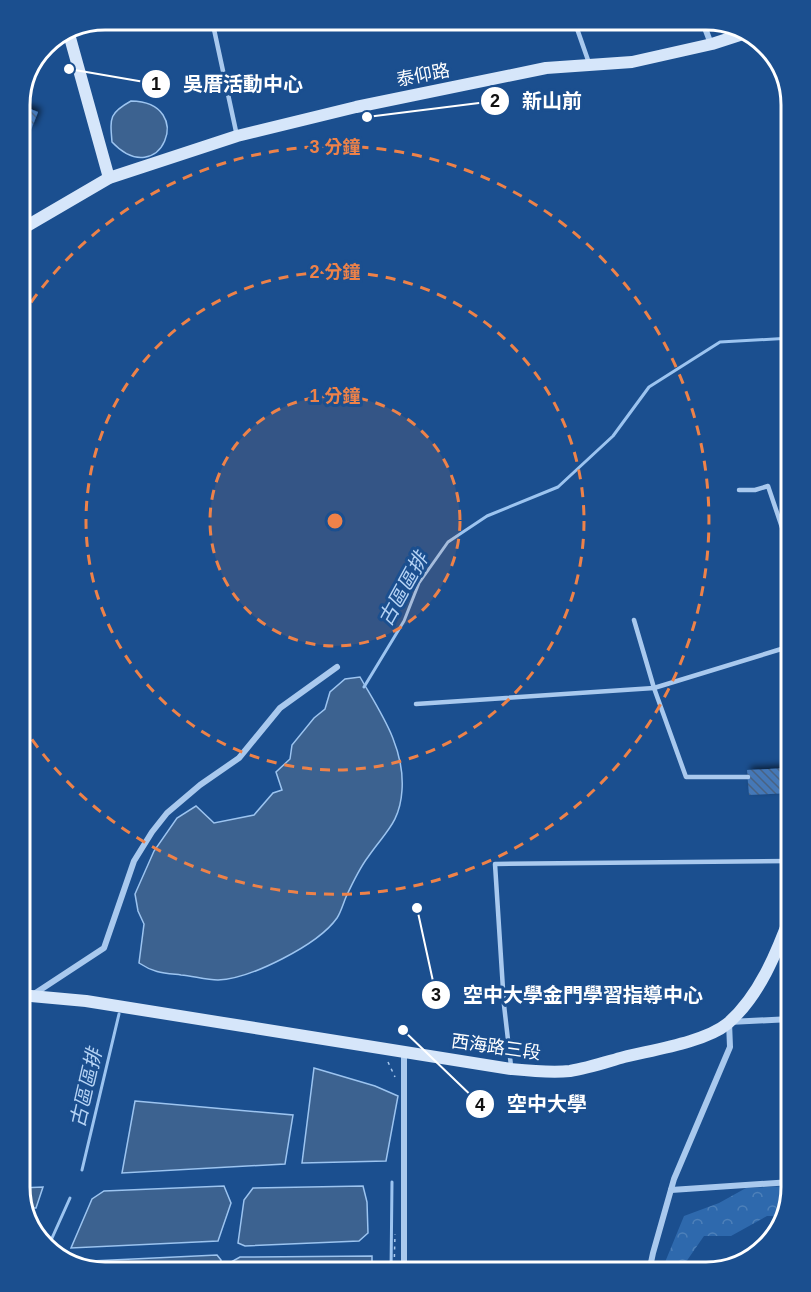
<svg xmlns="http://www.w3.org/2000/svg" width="811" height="1292" font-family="Arial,'Noto Sans TC',sans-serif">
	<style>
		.forest { fill: url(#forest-crowns) }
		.water { fill: #3c6290; stroke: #9cc4f0; stroke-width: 1.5 }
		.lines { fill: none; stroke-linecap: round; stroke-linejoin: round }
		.stream { stroke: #9cc4f0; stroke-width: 3 }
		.building { fill: url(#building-back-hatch); filter: url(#shadow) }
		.path { stroke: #a9c9ee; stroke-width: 1.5; stroke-dasharray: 3 4.5; stroke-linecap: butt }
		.service { stroke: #a9c9ee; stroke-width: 4.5 }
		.minor { stroke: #a9c9ee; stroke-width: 6 }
		.secondary { stroke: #d6e6fa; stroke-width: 12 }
		.ring { fill: none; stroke: #ee8249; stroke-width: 3; stroke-dasharray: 10 8 }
		.labels { text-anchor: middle; stroke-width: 6; stroke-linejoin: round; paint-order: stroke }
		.street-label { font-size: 18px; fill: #fff; stroke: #1b4f8f }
		.water-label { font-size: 20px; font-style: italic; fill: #b5d3f5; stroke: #1b4f8f }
		.rim { fill: none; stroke: #fff; stroke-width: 3 }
		.centre { fill: #ee8249; stroke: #1b4f8f; stroke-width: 3 }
		.ring-label { font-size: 18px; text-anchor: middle; font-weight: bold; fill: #ee8249; stroke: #1b4f8f; stroke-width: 6; stroke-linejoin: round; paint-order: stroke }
		.leader { fill: none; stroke: #fff; stroke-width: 2 }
		.callout-dot { fill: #fff; stroke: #1b4f8f; stroke-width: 2 }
		.mark-label { font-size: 18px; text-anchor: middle; font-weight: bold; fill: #111 }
		.callout-label { font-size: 20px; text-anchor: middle; font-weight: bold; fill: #fff; stroke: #1b4f8f; stroke-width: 6; stroke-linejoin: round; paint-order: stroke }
	</style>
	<defs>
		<pattern id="forest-crowns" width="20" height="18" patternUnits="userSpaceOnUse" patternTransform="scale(1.5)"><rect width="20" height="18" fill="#2e69ad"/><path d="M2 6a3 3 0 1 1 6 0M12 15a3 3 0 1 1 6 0" fill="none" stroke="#4d80b9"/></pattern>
		<pattern id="building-back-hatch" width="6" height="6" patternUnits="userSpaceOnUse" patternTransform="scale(1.5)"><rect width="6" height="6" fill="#4478b7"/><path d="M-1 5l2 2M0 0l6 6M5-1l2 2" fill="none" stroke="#486282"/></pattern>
		<filter id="shadow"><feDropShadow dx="3.5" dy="-3.5" stdDeviation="3" flood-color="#0009"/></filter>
	</defs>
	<rect width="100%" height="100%" fill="#1b4f8f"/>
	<polygon class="forest" points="791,1186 784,1216 767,1216 731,1236 704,1236 679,1272 661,1272 684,1216 719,1203 746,1188"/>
	<g class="water">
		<path d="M 131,101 C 198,102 160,193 112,142 C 110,118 109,113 131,101 Z"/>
		<path d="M 360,677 C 380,712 405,747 402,790 C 400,823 385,832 368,857 C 359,869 352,884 346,897 C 343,904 341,912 337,918 C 318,945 250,979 218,980 C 206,980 193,976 181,975 C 164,973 154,973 139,963 L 144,924 L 138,911 L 135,894 L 154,851 L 177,818 L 196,806 L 214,823 L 254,815 L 273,793 L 282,790 L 276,772 L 290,759 L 292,745 L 314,718 L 325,709 L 330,692 L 345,679 Z"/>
		<polygon points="314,1068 375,1086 398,1096 386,1161 302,1163"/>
		<polygon points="135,1101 293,1115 285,1164 122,1173"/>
		<polygon points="224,1186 231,1203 218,1241 71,1248 92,1199 104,1191"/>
		<polygon points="363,1186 367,1202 368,1233 359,1241 245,1246 238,1243 244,1200 253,1188"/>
		<polygon points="43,1187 36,1208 24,1208 20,1188"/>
		<polygon points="217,1255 221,1260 220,1272 100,1272 70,1262"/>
		<polygon points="372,1256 372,1272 229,1272 231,1262 240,1257"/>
	</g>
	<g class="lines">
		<g class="stream">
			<polyline points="364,687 404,621 419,583 448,542 487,516 558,487 613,436 649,387 720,342 791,338"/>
			<polyline points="82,1170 119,1014"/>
			<polyline points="48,1247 70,1198"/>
			<polyline points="391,1272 392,1182"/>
		</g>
	</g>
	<g class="building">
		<polygon points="23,106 38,112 31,130 20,125 20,115"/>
		<polygon points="790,768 791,793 749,795 747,770"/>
	</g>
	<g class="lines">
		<g class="path">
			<path d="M 20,296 C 28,277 26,260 22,241"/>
			<polyline points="388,1062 395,1077"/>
			<polyline points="394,1272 395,1234"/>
		</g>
		<g class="service">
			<polyline points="212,20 237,136"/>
			<polyline points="574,20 589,63"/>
			<polyline points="739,490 755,490 768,486 791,554"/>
			<polyline points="634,620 654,688 686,777 748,777"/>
			<polyline points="416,704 654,688 791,646"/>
			<polyline points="511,1066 504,1005 495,864 791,861"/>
		</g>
		<g class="minor">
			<polyline points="702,20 711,44"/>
			<polyline points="20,228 28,145 20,142"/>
			<polyline points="34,994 104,948 134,861 152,832 167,813 200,785 239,758 280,708 337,667"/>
			<polyline points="404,1052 404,1272"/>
			<polyline points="671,1190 791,1182"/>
			<polyline points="649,1272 653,1253 674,1179 730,1047 729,1022 791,1019"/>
		</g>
		<g class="secondary">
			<polyline points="69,34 109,178"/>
			<polyline points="20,230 109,178 237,136 356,107 546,68 632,62 712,44 749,32"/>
			<path d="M 20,995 L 86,1001 L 511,1069 C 531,1071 550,1073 570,1071 C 588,1068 606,1062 624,1057 C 652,1050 705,1042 727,1024 C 759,997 777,952 791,914"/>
		</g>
	</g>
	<circle cx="335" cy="521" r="125" fill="#ee8249" fill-opacity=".12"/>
	<g class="ring">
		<circle cx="335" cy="521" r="125"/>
		<circle cx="335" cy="521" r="249"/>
		<path d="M21 317A374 374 0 1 1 20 722"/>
	</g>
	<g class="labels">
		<g class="street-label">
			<text transform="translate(423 75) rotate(-11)" y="6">泰仰路</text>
			<text transform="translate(496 1047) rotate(8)" y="6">西海路三段</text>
		</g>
		<g class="water-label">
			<text transform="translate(403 589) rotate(-61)" y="7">古區區排</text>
			<text transform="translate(86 1088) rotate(-77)" y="7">古區區排</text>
		</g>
	</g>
	<path d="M0 0H811V1292H0ZM105 30H706A75 75 0 0 1 781 105V1187A75 75 0 0 1 706 1262H105A75 75 0 0 1 30 1187V105A75 75 0 0 1 105 30Z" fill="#1b4f8f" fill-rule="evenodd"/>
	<path class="rim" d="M105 30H706A75 75 0 0 1 781 105V1187A75 75 0 0 1 706 1262H105A75 75 0 0 1 30 1187V105A75 75 0 0 1 105 30Z"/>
	<circle cx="335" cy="521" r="9" class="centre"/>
	<g class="ring-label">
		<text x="335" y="153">3 分鐘</text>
		<text x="335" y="278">2 分鐘</text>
		<text x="335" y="402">1 分鐘</text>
	</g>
	<path class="leader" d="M69 69L156 84M367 117L495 101M417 908L436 995M403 1030L480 1104"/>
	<g class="callout-dot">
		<circle cx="69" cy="69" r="6"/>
		<circle cx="367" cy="117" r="6"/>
		<circle cx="417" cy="908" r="6"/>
		<circle cx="403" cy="1030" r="6"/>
		<circle cx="156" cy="84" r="15"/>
		<circle cx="495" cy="101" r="15"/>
		<circle cx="436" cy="995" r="15"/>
		<circle cx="480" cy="1104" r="15"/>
	</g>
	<g class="mark-label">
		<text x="156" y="90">1</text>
		<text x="495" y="107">2</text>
		<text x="436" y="1001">3</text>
		<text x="480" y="1111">4</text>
	</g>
	<g class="callout-label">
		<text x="243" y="91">吳厝活動中心</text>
		<text x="552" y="108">新山前</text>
		<text x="583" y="1002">空中大學金門學習指導中心</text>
		<text x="547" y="1111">空中大學</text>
	</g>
</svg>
